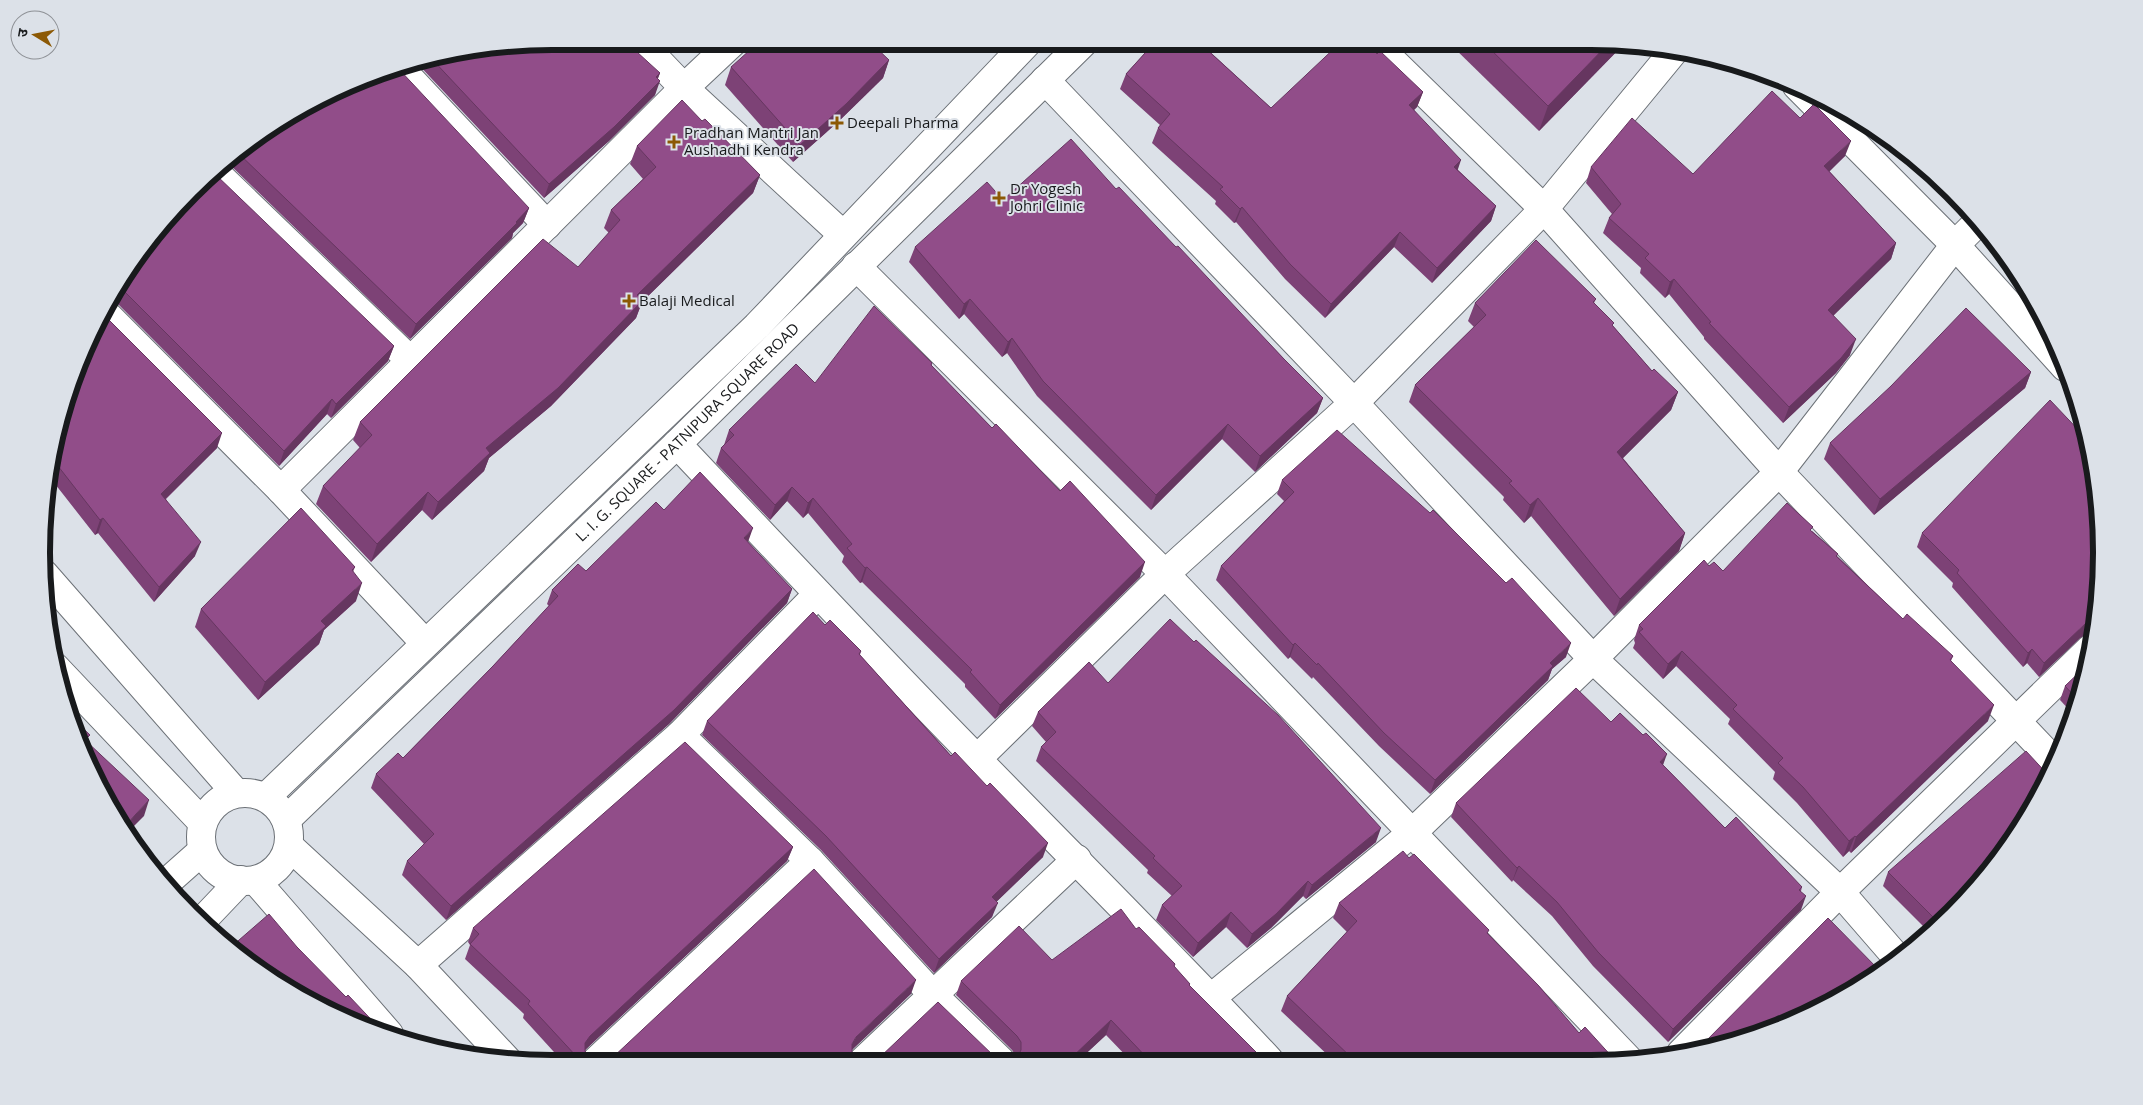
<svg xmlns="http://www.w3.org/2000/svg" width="2143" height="1105" font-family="'Open Sans','Noto Sans Devanagari',sans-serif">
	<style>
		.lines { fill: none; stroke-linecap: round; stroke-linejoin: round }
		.street-casing { stroke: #6b7076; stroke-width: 30 }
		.secondary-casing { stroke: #6b7076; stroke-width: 30 }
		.street { stroke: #fff; stroke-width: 28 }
		.secondary { stroke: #fff; stroke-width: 28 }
		.wall { fill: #7d4276 }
		.shaded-wall { fill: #663660 }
		.building { fill: #914d89; stroke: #663660 }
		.poi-dot { fill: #8c5905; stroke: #dce1e8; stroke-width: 2 }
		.labels { text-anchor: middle; stroke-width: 4; stroke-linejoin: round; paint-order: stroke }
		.poi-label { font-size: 15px; fill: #181a1c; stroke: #dce1e8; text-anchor: start }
		.street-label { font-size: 15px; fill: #181a1c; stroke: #dce1e8 }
		.rim { fill: none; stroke: #181a1c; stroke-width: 6 }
	</style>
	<rect width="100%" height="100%" fill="#dce1e8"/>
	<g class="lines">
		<g class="street-casing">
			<g id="street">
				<polyline points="639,41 684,88 842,234"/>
				<polyline points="1373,42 1544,209 1779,472 2055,762"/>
				<polyline points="398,66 547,225"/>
				<polyline points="1045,80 1354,403 1593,659 1840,892 1899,960"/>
				<polyline points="1797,86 1955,245 2065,367"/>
				<polyline points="215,172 411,361"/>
				<polyline points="856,266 1165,574 1628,1059"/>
				<polyline points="104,312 281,490 425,643"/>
				<path d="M 677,444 C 776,549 875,655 976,758 C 1074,859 1174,958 1269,1060"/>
				<polyline points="281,490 684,88 734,41"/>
				<polyline points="680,735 810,861 933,995 1001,1061"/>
				<polyline points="977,759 1165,574 1354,403 1544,209 1674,51"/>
				<polyline points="418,965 680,735 818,594"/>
				<polyline points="1211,998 1413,832 1593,659 1779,472 1955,245 1979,221"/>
				<polyline points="1681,1053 1840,892 2090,649"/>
				<polyline points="595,1062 810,861"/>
				<polyline points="862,1062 1077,859"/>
			</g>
		</g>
		<g class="secondary-casing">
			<g id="secondary">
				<polyline points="44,574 236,793"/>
				<polyline points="55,667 202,822"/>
				<circle cx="245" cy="837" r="44"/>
				<polyline points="266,797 757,326 1028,42"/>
				<path id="s1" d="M 286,820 L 677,444 L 1084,42"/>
				<polyline points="289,846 418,965 508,1061"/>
				<polyline points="256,881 389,1034"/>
				<polyline points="166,883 202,851"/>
				<polyline points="201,922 241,880"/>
			</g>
		</g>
		<use href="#street" class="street"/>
		<use href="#secondary" class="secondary"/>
	</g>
	<g class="wall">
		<polygon points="1155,42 1213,42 1213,44 1208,50 1271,108 1377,54 1423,92 1417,107 1414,110 1458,170 1496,206 1491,221 1432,283 1394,247 1325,318 1285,279 1236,222 1234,223 1215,204 1216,201 1152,143 1158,128 1160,125 1120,89 1126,74"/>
		<polygon points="1448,42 1625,43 1539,131"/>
		<polygon points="453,51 660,73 658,78 655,95 609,141 544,198 415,61"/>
		<polygon points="889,60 883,78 839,121 793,162 725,85 731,67"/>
		<polygon points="1844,111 1873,129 1867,135"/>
		<polygon points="1800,118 1845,156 1829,171 1896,243 1891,259 1833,315 1850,355 1836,373 1783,423 1704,339 1704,337 1669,294 1665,298 1640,273 1641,268 1603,233 1609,218 1612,214 1586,183 1591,167 1693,174"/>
		<polygon points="702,121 760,175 753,193 642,302 636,318 551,406 489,458 484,471 432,520 422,510 371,562 316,504 323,486 360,448 353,440 360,422 578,267 609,233 604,228 611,210 643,179 630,164 637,146"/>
		<polygon points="1896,143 1902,147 1956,198 1952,202"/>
		<polygon points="241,147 529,208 523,223 513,233 512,238 410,339 226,161"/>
		<polygon points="1116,189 1176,247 1284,359 1323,398 1317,413 1255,472 1222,439 1151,510 1037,396 1007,353 1002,357 964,314 959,319 909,262 915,247 1003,200"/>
		<polygon points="127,269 394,346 388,361 331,418 327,414 279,466 115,301 111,299"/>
		<polygon points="1596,299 1594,303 1613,326 1652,371 1678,392 1671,410 1623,458 1685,533 1679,551 1614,616 1531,516 1524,523 1503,500 1504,497 1409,402 1415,385 1474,327 1468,321 1475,303"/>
		<polygon points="932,363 931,366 992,428 1140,577 995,719 965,687 965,684 862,582 860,583 842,562 844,556 808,513 803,518 787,501 770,520 716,463 721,448 724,445 729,430 815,383"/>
		<polygon points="2031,372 2025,388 1874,515 1824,459 1830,443"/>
		<polygon points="217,448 166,499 195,556 154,602 98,533 95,535 48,475 51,452"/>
		<polygon points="1282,480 1566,657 1552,669 1548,680 1430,794 1379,746 1313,677 1312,679 1290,657 1288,659 1216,580 1221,566 1284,501 1277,494"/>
		<polygon points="664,510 748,542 792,589 787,603 669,724 446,920 402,875 407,861 424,844 371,788 376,774 403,758 493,666 549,606 547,604 552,590 586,571"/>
		<polygon points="1812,531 1838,554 1837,556 1903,619 1953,656 1951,661 1988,721 1851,853 1849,851 1843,857 1797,803 1773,779 1775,772 1728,724 1730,719 1676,666 1663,679 1633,648 1635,643 1634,640 1639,625 1709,566 1723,571"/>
		<polygon points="1922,533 2086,634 2080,638 2039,677 2027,663 2023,667 1952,587 1953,583 1917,547"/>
		<polygon points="355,567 353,572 356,601 324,630 319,644 258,700 195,627 201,609"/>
		<polygon points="825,625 861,651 860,655 1043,857 996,902 992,917 934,973 821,850 702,735 707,721"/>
		<polygon points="1108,683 1376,842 1306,899 1303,896 1271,928 1247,948 1226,927 1193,957 1156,920 1162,905 1172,896 1147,873 1148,870 1036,761 1041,747 1046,742 1032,726 1038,712"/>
		<polygon points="2084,685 2073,714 2060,700 2065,686"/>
		<polygon points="1611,722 1663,765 1725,828 1802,887 1801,891 1801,910 1668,1042 1593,966 1552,916 1513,880 1512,882 1451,817 1456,803"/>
		<polygon points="793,847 787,861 585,1050 589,1059 595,1062 564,1063 523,1018 524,1014 465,959 470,945 468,942 473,928"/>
		<polygon points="1409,858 1488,934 1579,1033 1614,1059 1333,1060 1281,1011 1287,996 1347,932 1333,918 1339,903"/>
		<polygon points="1996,864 1928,931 1883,886 1888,872"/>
		<polygon points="1136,929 1175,964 1174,967 1190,984 1190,986 1264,1060 1131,1061 1106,1035 1078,1061 1012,1061 1016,1059 1016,1056 1012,1050 956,995 961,981 1052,960"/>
	</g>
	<g class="shaded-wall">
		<polygon points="1207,42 1213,42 1213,44 1198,60 1203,46"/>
		<polygon points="1610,42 1625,43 1539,131 1548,106"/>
		<polygon points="889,60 883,78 839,121 793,162 800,145"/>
		<polygon points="660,73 655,86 660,81 655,95 609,141 544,198 549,184"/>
		<polygon points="1423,92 1417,107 1403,120 1409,105"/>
		<polygon points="1870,127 1873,129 1867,135"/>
		<polygon points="1851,141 1845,156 1819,182 1824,166"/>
		<polygon points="1461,160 1456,175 1454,167"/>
		<polygon points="760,175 753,193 642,302 636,318 551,406 489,458 484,471 432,520 438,502 486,448 637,295"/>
		<polygon points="1954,196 1956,198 1952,202"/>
		<polygon points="1496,206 1491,221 1432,283 1437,268"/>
		<polygon points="1242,207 1236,222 1234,223 1240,209"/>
		<polygon points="529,208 523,223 513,233 512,238 410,339 416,324"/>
		<polygon points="1400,232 1394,247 1325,318 1331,304"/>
		<polygon points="1896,243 1891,259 1823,326 1828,310"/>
		<polygon points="1674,279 1669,294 1665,298 1670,282"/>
		<polygon points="970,299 964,314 959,319 964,304"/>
		<polygon points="1012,338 1007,353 1002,357 1008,342"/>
		<polygon points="1856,339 1850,355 1836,373 1783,423 1789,407"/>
		<polygon points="394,346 388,361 331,418 336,404"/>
		<polygon points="2031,372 2025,388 1874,515 1880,499"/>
		<polygon points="1678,392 1671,410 1611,470 1617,452"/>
		<polygon points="1323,398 1317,413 1255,472 1260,456"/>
		<polygon points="332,399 327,414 279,466 284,451"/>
		<polygon points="1228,424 1222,439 1151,510 1156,495"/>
		<polygon points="222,433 217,448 156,508 161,494"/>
		<polygon points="792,487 787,501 770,520 775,505"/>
		<polygon points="428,492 422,510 371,562 377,544"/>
		<polygon points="813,498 808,513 803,518 808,503"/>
		<polygon points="1538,498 1531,516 1524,523 1530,505"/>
		<polygon points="103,518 98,533 95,535 100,520"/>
		<polygon points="753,528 748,542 744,538"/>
		<polygon points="1685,533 1679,551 1614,616 1620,599"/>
		<polygon points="201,542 195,556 154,602 159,587"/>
		<polygon points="1145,562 1140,577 995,719 1000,705"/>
		<polygon points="867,567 862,582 860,583 865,568"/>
		<polygon points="362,583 356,601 324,630 319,644 258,700 265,682 321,621"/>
		<polygon points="792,589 787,603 669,724 446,920 451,906"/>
		<polygon points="2091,620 2095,620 2093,634 2086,634 2080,638 2039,677 2044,663 2085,624"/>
		<polygon points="1295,643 1290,657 1288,659 1293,645"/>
		<polygon points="1571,643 1566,657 1552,669 1548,680 1430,794 1435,780 1550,663"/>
		<polygon points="2032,649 2027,663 2023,667 2028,653"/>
		<polygon points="1682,651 1676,666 1663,679 1668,664"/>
		<polygon points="1994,705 1988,721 1851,853 1856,837"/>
		<polygon points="1667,754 1662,768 1660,762"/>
		<polygon points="149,800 144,816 126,834 123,828"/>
		<polygon points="1381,828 1376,842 1306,899 1312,885"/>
		<polygon points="1855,836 1849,851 1843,857 1849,841"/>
		<polygon points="1048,843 1043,857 987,911 992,897"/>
		<polygon points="793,847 787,861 584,1051 585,1043 590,1036"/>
		<polygon points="1519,866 1513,880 1512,882 1517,868"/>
		<polygon points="1308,881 1303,896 1271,928 1247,948 1252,934"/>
		<polygon points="1806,896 1801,910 1668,1042 1673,1029"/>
		<polygon points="998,903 992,917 934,973 939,959"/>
		<polygon points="1231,912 1226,927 1193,957 1198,943"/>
		<polygon points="916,980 911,994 851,1051 852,1044 856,1037"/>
		<polygon points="1111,1020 1106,1035 1078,1061 1068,1061"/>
		<polygon points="581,1054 578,1062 575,1062 577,1057"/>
	</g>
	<g class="building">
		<polygon points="552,41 625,41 660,73 656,77 660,81 614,127 549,184 430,57 453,51"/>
		<polygon points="760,41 870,42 889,60 846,104 800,145 731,67"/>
		<polygon points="1155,42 1207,42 1203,46 1271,108 1341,42 1366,42 1377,54 1380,51 1423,92 1409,105 1461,160 1454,167 1496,206 1437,268 1400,232 1331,304 1290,264 1242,207 1240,209 1220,189 1223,187 1158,128 1170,114 1126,74"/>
		<polygon points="1483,42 1610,42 1548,106"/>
		<polygon points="396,66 529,208 516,222 517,223 416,324 236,151 241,147 297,110 388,68"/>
		<polygon points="1772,91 1800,118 1814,104 1851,141 1824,166 1896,243 1828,310 1856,339 1841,358 1789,407 1709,323 1711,322 1674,279 1670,282 1645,258 1649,254 1609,218 1621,204 1591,167 1632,118 1693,174"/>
		<polygon points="682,100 702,121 705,119 760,175 637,295 643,300 558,388 486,448 490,453 438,502 428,492 377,544 323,486 372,435 360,422 543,239 578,267 620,220 611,210 656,167 637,146"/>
		<polygon points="1071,139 1116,189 1119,187 1176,247 1178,246 1284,359 1323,398 1260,456 1228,424 1156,495 1043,381 1012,338 1008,342 970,299 964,304 915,247 987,182 1003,200"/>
		<polygon points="214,173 394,346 336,404 332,399 284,451 118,285 127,269 168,215"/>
		<polygon points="1536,240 1596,299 1593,302 1614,323 1612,325 1652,371 1654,369 1678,392 1617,452 1685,533 1620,599 1538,498 1530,505 1509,483 1512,481 1415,385 1486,315 1475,303"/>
		<polygon points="874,306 932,363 931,365 992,428 996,424 1060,491 1070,481 1145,562 1000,705 970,672 972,670 867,567 865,568 847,548 852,544 813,498 808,503 792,487 775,505 721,448 734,435 729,430 796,364 815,383"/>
		<polygon points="1966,308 2031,372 1880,499 1830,443 1891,386"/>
		<polygon points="103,314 222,433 161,494 201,542 159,587 103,518 100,520 51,457 51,452 80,357"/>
		<polygon points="2050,400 2086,438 2097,485 2101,586 2095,620 2091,620 2085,624 2044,663 2032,649 2028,653 1957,573 1959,570 1922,533"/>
		<polygon points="1337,430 1430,513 1433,510 1506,583 1512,578 1571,643 1550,663 1553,666 1435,780 1384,733 1318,663 1317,665 1295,643 1293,645 1221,566 1294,492 1282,480"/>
		<polygon points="700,472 753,528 744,538 792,589 674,710 451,906 407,861 434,834 376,774 398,753 403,758 493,666 558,596 552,590 578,564 586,571 656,502 664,510"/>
		<polygon points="1787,503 1813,527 1810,530 1838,554 1836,556 1903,619 1907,614 1953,656 1950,660 1994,705 1856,837 1855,836 1849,841 1803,787 1778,763 1783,758 1733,709 1737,705 1682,651 1668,664 1639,632 1643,629 1639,625 1704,560 1709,566 1714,562 1723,571"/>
		<polygon points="301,508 355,567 352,570 362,583 321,621 326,626 265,682 201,609"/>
		<polygon points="813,612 825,625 830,620 861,651 859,654 951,756 955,752 987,786 990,783 1048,843 992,897 998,903 939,959 826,836 707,721"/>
		<polygon points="1170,619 1194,642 1196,640 1278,715 1381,828 1312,885 1308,881 1276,914 1252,934 1231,912 1198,943 1162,905 1182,886 1153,858 1155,856 1041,747 1056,732 1038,712 1089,662 1108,683"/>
		<polygon points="2088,664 2084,685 2078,700 2065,686"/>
		<polygon points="1576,688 1611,722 1620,713 1643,735 1646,733 1667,754 1660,762 1725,828 1736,817 1802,887 1799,890 1806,896 1673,1029 1598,952 1557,902 1519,866 1517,868 1456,803"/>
		<polygon points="71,717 90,735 85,740 149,800 123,828 94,778"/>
		<polygon points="685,742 793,847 590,1036 585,1043 585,1051 589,1059 595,1062 589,1062 581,1054 577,1057 528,1004 530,1001 470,944 479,934 473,928"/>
		<polygon points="2026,751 2050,777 2049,778 1996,864 1938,922 1888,872"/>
		<polygon points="1403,851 1409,858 1414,854 1489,930 1487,933 1538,985 1579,1033 1585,1027 1614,1059 1354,1060 1287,996 1357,921 1339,903"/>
		<polygon points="814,869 916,980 856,1037 852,1044 852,1052 856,1059 861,1062 604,1062 611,1059"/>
		<polygon points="1121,909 1136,929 1139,927 1175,964 1174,966 1190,984 1189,985 1264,1060 1150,1061 1111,1020 1068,1061 1012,1061 1017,1058 1021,1050 1021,1042 1017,1036 961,981 1019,926 1052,960"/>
		<polygon points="269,914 297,947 346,997 348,995 383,1032 327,1011 268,977 231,947"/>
		<polygon points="1828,918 1880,971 1786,1025 1699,1048"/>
		<polygon points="938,1002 996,1058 1001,1061 873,1062 878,1059"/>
	</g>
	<g class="poi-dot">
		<path d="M834.5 115.5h5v5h5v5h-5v5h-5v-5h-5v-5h5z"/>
		<path d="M671.5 134.5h5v5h5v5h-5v5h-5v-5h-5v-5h5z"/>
		<path d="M996.5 190.5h5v5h5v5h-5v5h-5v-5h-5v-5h5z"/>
		<path d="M626.5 293.5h5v5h5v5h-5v5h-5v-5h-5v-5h5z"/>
	</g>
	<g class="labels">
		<g class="poi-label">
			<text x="847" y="128">Deepali Pharma</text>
			<text x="684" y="138">Pradhan Mantri Jan<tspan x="684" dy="17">Aushadhi Kendra</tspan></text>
			<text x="1010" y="194">Dr Yogesh<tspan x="1010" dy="17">Johri Clinic</tspan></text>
			<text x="639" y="306">Balaji Medical</text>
		</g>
		<g class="street-label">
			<text dy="5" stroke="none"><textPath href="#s1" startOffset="558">L. I. G. SQUARE - PATNIPURA SQUARE ROAD</textPath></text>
		</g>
	</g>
	<path d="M0 0H2143V1105H0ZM552 50H1591A502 502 0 0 1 2093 552V553A502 502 0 0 1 1591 1055H552A502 502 0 0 1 50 553V552A502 502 0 0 1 552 50Z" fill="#dce1e8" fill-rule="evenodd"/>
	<path class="rim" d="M552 50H1591A502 502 0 0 1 2093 552V553A502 502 0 0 1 1591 1055H552A502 502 0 0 1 50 553V552A502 502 0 0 1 552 50Z"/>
	<g transform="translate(35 35) rotate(280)"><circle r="24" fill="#dce1e8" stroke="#8e9196"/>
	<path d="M0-4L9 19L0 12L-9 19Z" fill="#8c5905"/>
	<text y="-8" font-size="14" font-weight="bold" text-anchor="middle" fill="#181a1c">उ</text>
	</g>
</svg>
